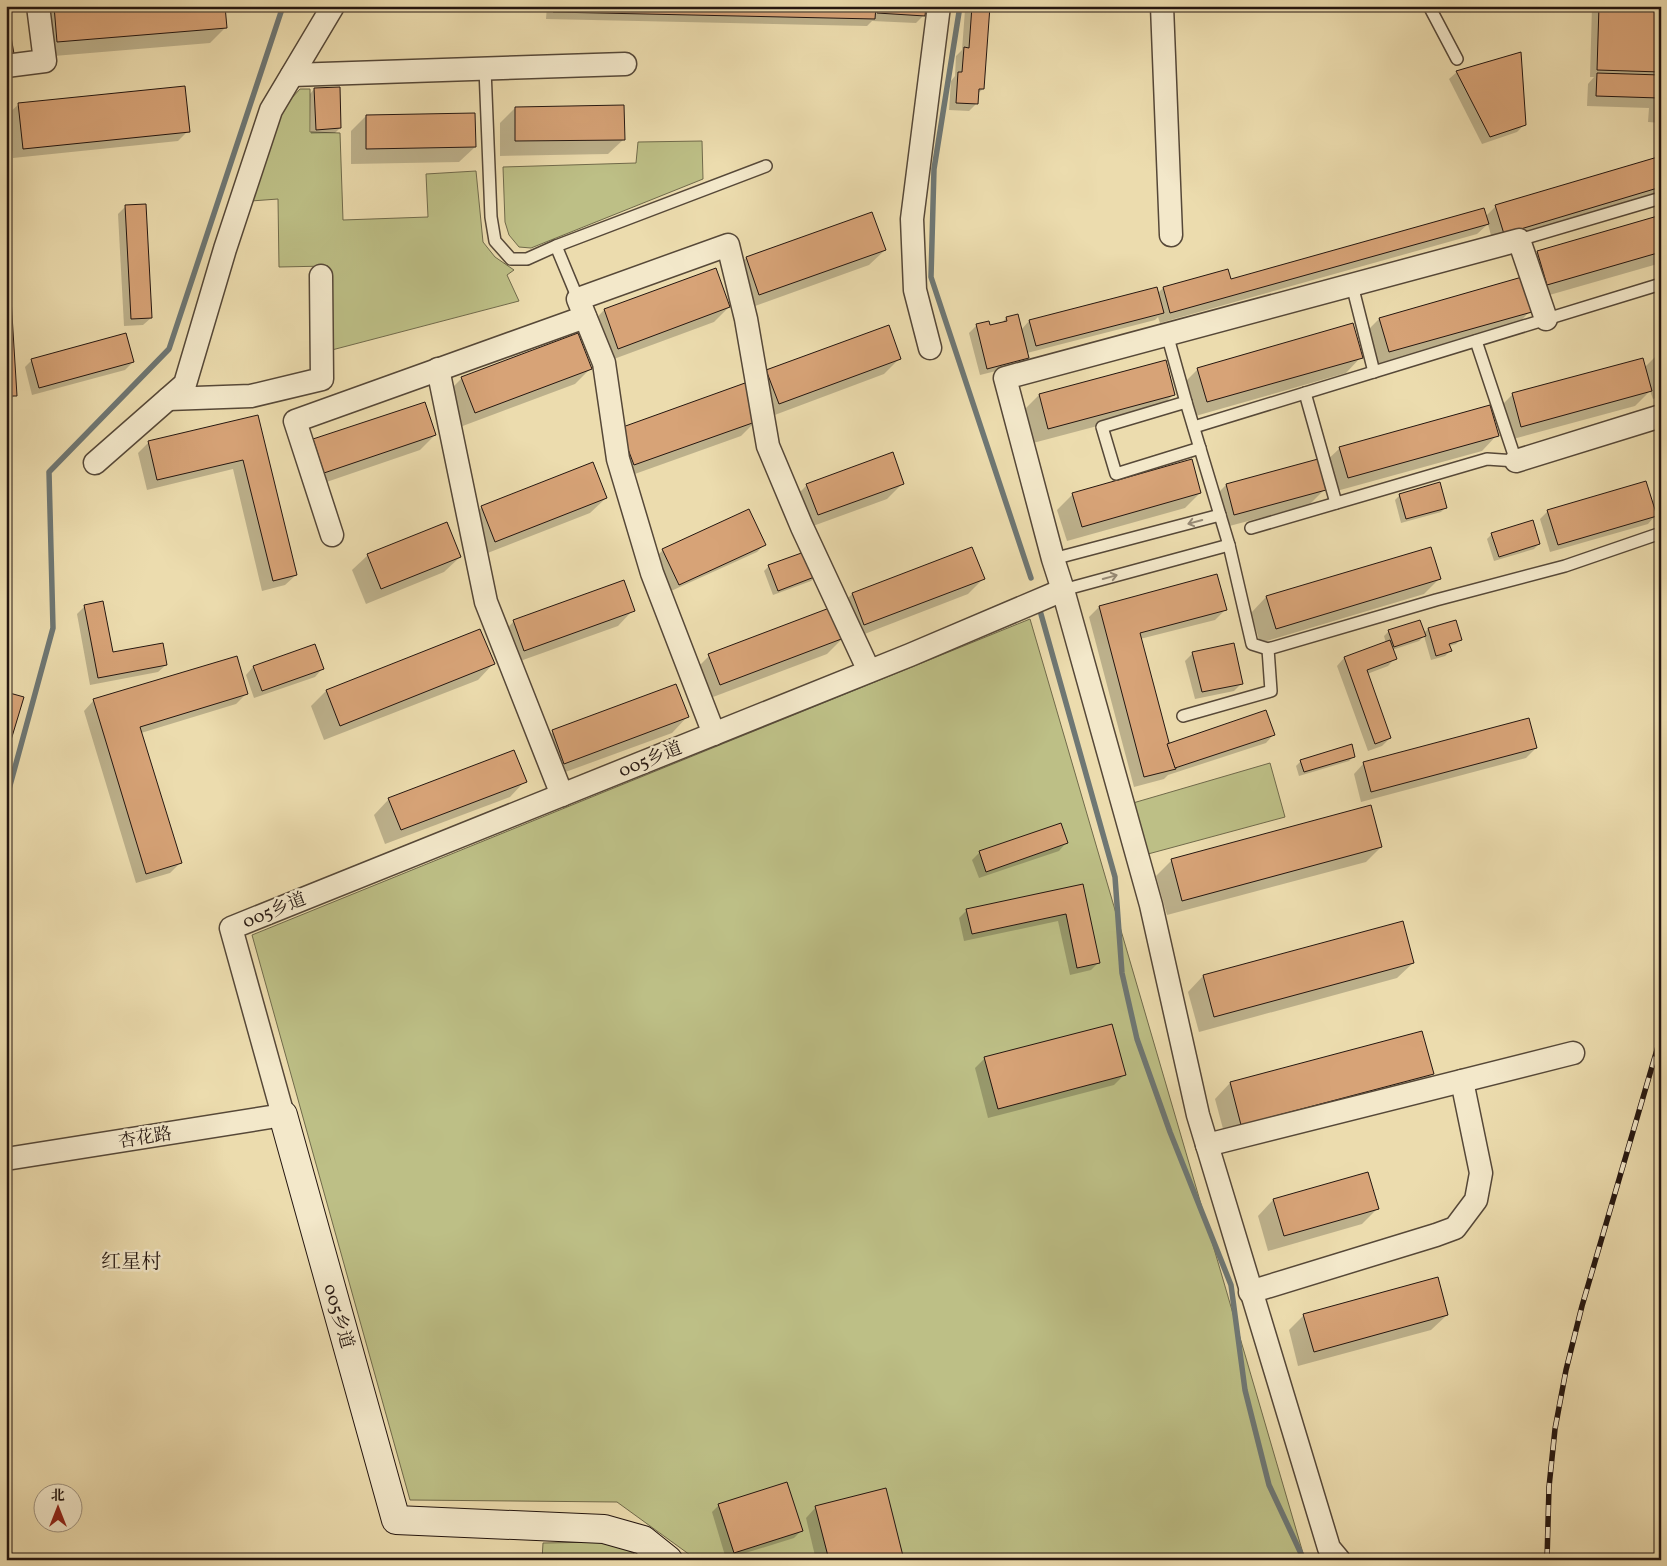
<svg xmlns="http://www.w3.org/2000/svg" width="1667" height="1566" font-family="Vollkorn,'Noto Serif SC',serif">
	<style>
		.green { fill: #bdbf86; stroke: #706a4b }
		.shadow { fill: #0003 }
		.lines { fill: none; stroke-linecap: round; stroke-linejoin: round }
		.stream { stroke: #6e7774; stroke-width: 5.5 }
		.building { fill: #d7a377; stroke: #241610 }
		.lane-casing { stroke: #564838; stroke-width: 14 }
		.street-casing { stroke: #564838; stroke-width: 25 }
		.secondary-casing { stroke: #241610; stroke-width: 30 }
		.lane { stroke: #f3e8ca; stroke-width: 11 }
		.street { stroke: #f3e8ca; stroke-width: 22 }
		.secondary { stroke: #f3e8ca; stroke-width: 28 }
		.rail-casing { stroke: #241610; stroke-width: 5.5 }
		.rail { stroke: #f3e8ca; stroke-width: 4; stroke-dasharray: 11; stroke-linecap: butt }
		.oneway { stroke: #968a76 }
		.labels { text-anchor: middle; stroke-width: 5; stroke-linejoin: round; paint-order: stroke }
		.street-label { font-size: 18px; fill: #241610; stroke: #f3e8ca }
		.quarter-label { font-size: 20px; fill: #241610; stroke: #f3e8ca }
	</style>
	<rect width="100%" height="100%" fill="#ecdcae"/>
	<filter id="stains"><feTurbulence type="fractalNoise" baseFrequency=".004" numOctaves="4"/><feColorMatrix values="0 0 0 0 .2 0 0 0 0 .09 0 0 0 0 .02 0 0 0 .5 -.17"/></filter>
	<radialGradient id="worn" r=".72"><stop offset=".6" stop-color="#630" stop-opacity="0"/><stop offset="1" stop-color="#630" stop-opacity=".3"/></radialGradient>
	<g class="green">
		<polygon points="300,89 310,89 310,132 340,133 343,220 428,217 426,174 476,171 483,242 495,257 514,270 507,275 519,301 328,351 328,266 279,267 278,199 251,201 279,112"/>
		<polygon points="702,141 703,179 531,248 519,247 509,235 505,222 503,167 636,163 638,142"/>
		<polygon points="1030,619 1305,1560 697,1560 617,1502 410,1500 252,935"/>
		<polygon points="1270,763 1285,817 1148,854 1133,803"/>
		<polygon points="599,1542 627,1549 643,1560 542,1560 543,1543"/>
	</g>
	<g class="shadow">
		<polygon points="52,6 223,6 225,28 210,43 42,57 39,19"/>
		<polygon points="547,6 925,6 924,15 916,23 872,21 867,26 546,19"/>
		<polygon points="969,6 989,6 983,89 977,94 976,104 969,111 949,110 951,81 955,76 956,56 962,50 965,10"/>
		<polygon points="1439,6 1455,6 1440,11"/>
		<polygon points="1592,6 1661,6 1661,123 1648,122 1649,108 1587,106 1588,84 1594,77 1590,77"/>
		<polygon points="1457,72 1525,124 1517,132 1482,144 1449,79"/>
		<polygon points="314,89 340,128 335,133 311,134 310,94"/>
		<polygon points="19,104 188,131 178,141 13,158 8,114"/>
		<polygon points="515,108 624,139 608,154 500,156 500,123"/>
		<polygon points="366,116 475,147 459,162 351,164 351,131"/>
		<polygon points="1661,157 1661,194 1493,243 1488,224 1477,234 1160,323 1158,317 1155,320 1027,353 1028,358 1020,365 980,375 969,333 977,325 989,326 1002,323 1006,318 1021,330 1029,321 1158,293 1163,288 1227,270 1230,280 1485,217 1496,206"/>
		<polygon points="126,206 151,318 143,325 124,326 118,214"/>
		<polygon points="1661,217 1661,263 1532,300 1522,267 1538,252"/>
		<polygon points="885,250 869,265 744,310 731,273 746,258"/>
		<polygon points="6,267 15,395 6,404"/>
		<polygon points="715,270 729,307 714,322 603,363 589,326 604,310"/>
		<polygon points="1530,311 1515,327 1373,367 1364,334 1379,319"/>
		<polygon points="1659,353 1661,353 1661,396 1653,399 1650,391 1635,406 1506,441 1497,410 1513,394 1644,368"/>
		<polygon points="1361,357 1346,373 1192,417 1183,384 1198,369"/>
		<polygon points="900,358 884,374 764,419 752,387 767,371"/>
		<polygon points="32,360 133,362 125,370 32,395 25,367"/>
		<polygon points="591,368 575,384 460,427 447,393 462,378"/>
		<polygon points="1174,394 1158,410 1033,443 1024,410 1039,395"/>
		<polygon points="424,403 435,435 420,450 309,488 298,456 313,440"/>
		<polygon points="257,416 296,575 285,585 262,591 233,469 147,490 138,453 149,442"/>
		<polygon points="757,420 741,436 618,480 606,444"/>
		<polygon points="1497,435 1482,451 1333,492 1324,463 1340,448"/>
		<polygon points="1317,461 1324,490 1309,505 1218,529 1211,500 1226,485"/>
		<polygon points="903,483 887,499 802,530 791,501 807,485"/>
		<polygon points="1200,493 1185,508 1067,541 1057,510 1073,494"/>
		<polygon points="1400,495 1446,507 1441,512 1401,523 1395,500"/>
		<polygon points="606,498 590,513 480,556 466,523 482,507"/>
		<polygon points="1548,511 1655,516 1648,524 1550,552 1540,519"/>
		<polygon points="1492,534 1539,544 1534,549 1494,561 1487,539"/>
		<polygon points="764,545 757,552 671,591 655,558 663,550"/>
		<polygon points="368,555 460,557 444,572 366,604 352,570"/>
		<polygon points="769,566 816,576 811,581 773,595 764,571"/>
		<polygon points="983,579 968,594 849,640 837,609 852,594"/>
		<polygon points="1439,579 1424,594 1260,643 1251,613 1266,597"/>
		<polygon points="85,606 112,654 166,665 158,672 90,685 77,614"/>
		<polygon points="1099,607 1226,609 1215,620 1140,639 1168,744 1273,735 1266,743 1168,775 1164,779 1134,787 1089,617"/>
		<polygon points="633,610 618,626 509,665 499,637 514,621"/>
		<polygon points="1455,621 1460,640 1456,644 1449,646 1450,651 1445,656 1431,660 1424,636 1419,641 1392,650 1395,658 1388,666 1367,674 1390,738 1382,746 1368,751 1337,666 1344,658 1386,643 1384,636 1389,631 1423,634 1428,629"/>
		<polygon points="480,630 493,664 478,680 324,740 311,706 326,691"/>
		<polygon points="843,638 827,654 705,700 694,671 709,656"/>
		<polygon points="314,646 322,669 315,677 254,698 246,675 253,667"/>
		<polygon points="1193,653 1242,683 1234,691 1195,699 1185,661"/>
		<polygon points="676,686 687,717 672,733 549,778 537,747 553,732"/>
		<polygon points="247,693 236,704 141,733 180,863 170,873 136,883 84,711 94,700"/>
		<polygon points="1536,748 1526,758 1361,802 1354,774 1364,763"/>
		<polygon points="1354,756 1349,761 1299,776 1296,766 1301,761"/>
		<polygon points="525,781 510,797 385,844 374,815 389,799"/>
		<polygon points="1066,843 1059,851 979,878 972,860 980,852"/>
		<polygon points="1381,847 1366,862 1167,915 1156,876 1172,860"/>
		<polygon points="1082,886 1098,963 1091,970 1070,975 1058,921 964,941 959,918 967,910"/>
		<polygon points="1413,963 1397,978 1199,1032 1188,992 1203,976"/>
		<polygon points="1422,1032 1433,1073 1417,1089 1226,1140 1215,1099 1230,1083"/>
		<polygon points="985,1058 1124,1075 1114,1085 988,1118 975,1068"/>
		<polygon points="1367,1173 1378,1208 1362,1224 1268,1251 1258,1216 1273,1200"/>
		<polygon points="1304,1315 1447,1315 1431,1330 1298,1366 1289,1330"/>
		<polygon points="719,1505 801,1531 794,1538 726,1559 712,1512"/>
		<polygon points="816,1507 903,1560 816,1560 806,1518"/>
	</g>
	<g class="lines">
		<g class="stream">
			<polyline points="960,6 934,169 931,277 1031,578"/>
			<polyline points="1039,607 1115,877 1122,973 1137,1039 1170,1132 1231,1285 1245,1390 1269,1485 1304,1560"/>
			<polyline points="6,800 53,628 49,472 169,349 283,6"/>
		</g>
	</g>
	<g class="building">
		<polygon points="54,6 225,6 227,28 57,42"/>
		<polygon points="553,6 876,6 875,19 553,12"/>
		<polygon points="877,6 926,6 925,16 877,13"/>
		<polygon points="972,6 990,6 984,89 979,89 978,104 956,103 958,72 962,72 964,47 969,48"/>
		<polygon points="1599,6 1661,6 1661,72 1597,70"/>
		<polygon points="6,7 14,54 6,55"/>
		<polygon points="1521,52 1526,125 1490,137 1456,71"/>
		<polygon points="1597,73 1661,75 1661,113 1658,113 1659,98 1596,96"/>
		<polygon points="185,86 190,132 23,149 18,103"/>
		<polygon points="340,87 341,128 316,130 314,88"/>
		<polygon points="624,105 625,140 515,141 515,107"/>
		<polygon points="475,113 476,147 366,149 366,115"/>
		<polygon points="1661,156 1661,187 1504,234 1495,205"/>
		<polygon points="146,204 152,318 131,319 125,205"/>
		<polygon points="1484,208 1489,224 1170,313 1163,287 1228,269 1231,279"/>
		<polygon points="872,212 886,250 759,295 746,257"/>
		<polygon points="1661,215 1661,252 1547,285 1537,251"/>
		<polygon points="6,266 9,266 17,396 6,396"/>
		<polygon points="716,268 730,307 618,349 604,309"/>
		<polygon points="1522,277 1532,312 1389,352 1379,318"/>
		<polygon points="1157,287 1164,313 1036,346 1029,320"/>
		<polygon points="1018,314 1029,358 987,369 976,324 989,321 990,325 1007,321 1006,317"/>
		<polygon points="1353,323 1363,358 1207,402 1197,368"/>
		<polygon points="889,325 901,359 779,404 766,370"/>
		<polygon points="126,333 134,362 39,388 31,359"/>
		<polygon points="578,333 592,369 475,413 461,377"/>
		<polygon points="1643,358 1652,391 1521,427 1512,393"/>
		<polygon points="1166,360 1175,395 1048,429 1039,394"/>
		<polygon points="745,383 758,421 634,465 620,428"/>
		<polygon points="425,402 436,435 324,473 313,439"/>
		<polygon points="1490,405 1499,436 1348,478 1339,447"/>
		<polygon points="258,415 297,575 273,581 243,460 157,480 148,441"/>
		<polygon points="893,452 904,484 818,515 806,484"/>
		<polygon points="1192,459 1201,493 1082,527 1072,493"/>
		<polygon points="1318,459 1326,490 1234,515 1226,484"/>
		<polygon points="593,462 607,498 495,542 481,506"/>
		<polygon points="1646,481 1657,516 1558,545 1547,510"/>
		<polygon points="1440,482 1447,508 1406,519 1399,494"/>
		<polygon points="749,509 766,545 679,585 662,549"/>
		<polygon points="1533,520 1540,544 1499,557 1491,533"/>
		<polygon points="447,522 461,557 381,589 367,554"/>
		<polygon points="972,547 985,579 864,625 852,593"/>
		<polygon points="1431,547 1441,579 1276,629 1266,596"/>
		<polygon points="807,551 817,576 778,591 768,565"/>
		<polygon points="1217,574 1227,610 1140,633 1176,769 1144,777 1099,606"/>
		<polygon points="624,580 635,611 524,651 513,620"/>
		<polygon points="103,601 113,652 163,643 167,665 98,678 84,605"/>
		<polygon points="832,607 844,638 720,685 708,654"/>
		<polygon points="1420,620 1426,636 1394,647 1388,630"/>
		<polygon points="1456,620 1462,640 1449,644 1452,651 1436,656 1428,628"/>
		<polygon points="480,629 495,664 340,726 326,690"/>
		<polygon points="1390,640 1397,659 1367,670 1391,738 1375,744 1344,657"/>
		<polygon points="1234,643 1243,684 1202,692 1192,652"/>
		<polygon points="315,644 324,669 262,691 253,666"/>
		<polygon points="237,656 248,694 140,727 182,863 146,874 93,699"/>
		<polygon points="676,684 689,717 564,764 552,730"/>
		<polygon points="6,692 24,697 8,750 6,750"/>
		<polygon points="1266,710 1275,735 1175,768 1167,744"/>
		<polygon points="1529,718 1537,748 1371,792 1363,762"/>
		<polygon points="1352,744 1355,757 1304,772 1300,760"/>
		<polygon points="514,750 527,782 401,830 388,798"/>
		<polygon points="1371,805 1382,847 1182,901 1171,859"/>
		<polygon points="1061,823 1068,843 986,872 979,851"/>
		<polygon points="1083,884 1100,963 1077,968 1066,914 972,934 966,909"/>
		<polygon points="1403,921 1414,963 1214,1017 1203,975"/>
		<polygon points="1112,1024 1126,1075 998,1109 984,1057"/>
		<polygon points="1422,1031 1434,1074 1241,1125 1230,1082"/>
		<polygon points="1368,1172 1379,1209 1284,1236 1273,1199"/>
		<polygon points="1438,1277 1448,1315 1314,1352 1303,1314"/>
		<polygon points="787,1482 803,1531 734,1553 718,1504"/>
		<polygon points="886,1488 904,1560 829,1560 815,1506"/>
	</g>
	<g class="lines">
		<g class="lane-casing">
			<g id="lane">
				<polyline points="1429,6 1457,59"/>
				<polyline points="485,69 491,217 495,241 511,259 527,259 556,246"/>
				<polyline points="1519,240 1661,198"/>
				<polyline points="1352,285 1374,372"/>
				<polyline points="578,299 556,246 766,166"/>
				<polyline points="1167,334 1186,402 1102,427 1116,474 1200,448"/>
				<polyline points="1305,393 1336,503"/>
				<polyline points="1186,402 1220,515"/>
				<polyline points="1194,427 1661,284"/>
				<polyline points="1251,528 1487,459 1516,461 1476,341"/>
				<polyline points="1229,545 1252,644 1268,649"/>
				<polyline points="1053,559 1220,515 1229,545 1063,590"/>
				<polyline points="1183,716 1271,691 1268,649 1436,600 1565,566 1661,533"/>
			</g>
		</g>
		<g class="street-casing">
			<g id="street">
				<polyline points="1162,6 1171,235"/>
				<polyline points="6,66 45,61 38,6"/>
				<polyline points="292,75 625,64"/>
				<polyline points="930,348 915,290 912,219 939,6"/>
				<polyline points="438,369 486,602 562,795"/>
				<polyline points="168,399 251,396 322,379 321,276"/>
				<polyline points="1516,461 1661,416"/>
				<polyline points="95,463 185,384 225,249 271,110 333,6"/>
				<polyline points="332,535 295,421 585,317"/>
				<polyline points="714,734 652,573 618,459 604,363 578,299 728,245 746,319 768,446 802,527 869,671"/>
				<polyline points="1207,1145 1573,1053"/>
				<polyline points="6,1159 283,1115 231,928 910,655 1063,590"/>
				<polyline points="1250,1292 1436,1235 1455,1228 1476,1200 1481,1173 1462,1081"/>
				<polyline points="1339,1560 1329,1548 1198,1115 1151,905 1063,590 1053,559 1005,378 1519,240 1546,319"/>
			</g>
		</g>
		<g class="secondary-casing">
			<polyline id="secondary" points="283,1115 396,1520 604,1529 643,1540 668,1560"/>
		</g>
		<use href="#lane" class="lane"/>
		<use href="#street" class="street"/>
		<use href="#secondary" class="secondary"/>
		<g class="rail-casing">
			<polyline id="rail" points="1547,1560 1549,1487 1555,1429 1566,1370 1582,1306 1661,1036"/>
		</g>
		<use href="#rail" class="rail"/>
	</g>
	<defs><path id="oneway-shaft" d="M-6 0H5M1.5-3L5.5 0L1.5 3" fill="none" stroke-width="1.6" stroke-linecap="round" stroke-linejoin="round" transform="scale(1.25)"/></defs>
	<g class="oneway">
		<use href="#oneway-shaft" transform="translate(1195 522) rotate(165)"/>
		<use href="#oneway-shaft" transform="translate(1110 577) rotate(-15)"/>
	</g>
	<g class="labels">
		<g class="street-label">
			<text transform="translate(650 759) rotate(-22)" y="6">005乡道</text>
			<text transform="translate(274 910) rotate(-22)" y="6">005乡道</text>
			<text transform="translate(145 1137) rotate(-9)" y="6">杏花路</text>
			<text transform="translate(339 1316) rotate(74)" y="6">005乡道</text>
		</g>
		<g class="quarter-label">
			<text x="131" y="1268">红星村</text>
		</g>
	</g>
	<rect width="1667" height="1566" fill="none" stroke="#ecdcae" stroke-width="25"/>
	<rect x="8" y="8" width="1652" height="1551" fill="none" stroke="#241610" stroke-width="2.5"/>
	<rect x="12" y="12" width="1642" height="1541" fill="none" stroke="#241610"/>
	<g transform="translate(58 1508)"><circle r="24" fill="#f3e8ca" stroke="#a09480"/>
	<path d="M0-4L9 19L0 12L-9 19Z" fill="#8f2418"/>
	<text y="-8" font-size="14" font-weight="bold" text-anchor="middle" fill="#241610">北</text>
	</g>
	<rect width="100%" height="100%" filter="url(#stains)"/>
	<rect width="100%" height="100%" fill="url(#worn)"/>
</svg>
